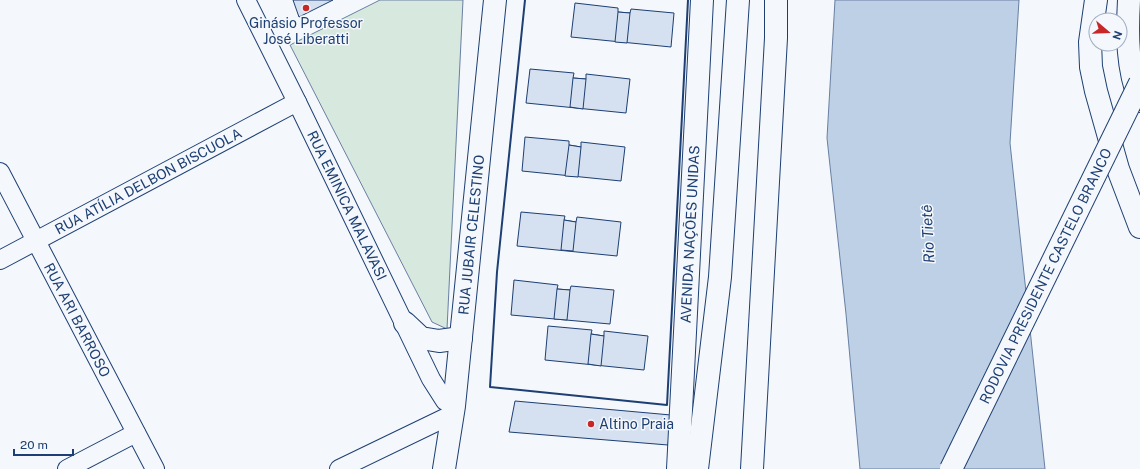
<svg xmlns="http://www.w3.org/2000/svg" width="1140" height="469" font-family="'Public Sans',sans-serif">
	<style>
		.green { fill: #d7e8df; stroke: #687fa3 }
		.water { fill: #bed0e5; stroke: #687fa3 }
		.building { fill: #d5e0f0; stroke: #1d3f73 }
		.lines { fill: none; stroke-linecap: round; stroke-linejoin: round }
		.minor-casing { stroke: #1d3f73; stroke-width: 20 }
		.secondary-casing { stroke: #1d3f73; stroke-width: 24 }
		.primary-casing { stroke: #1d3f73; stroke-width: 24 }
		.trunk-casing { stroke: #1d3f73; stroke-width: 24 }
		.motorway-casing { stroke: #1d3f73; stroke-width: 24 }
		.minor { stroke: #f4f7fb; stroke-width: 18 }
		.secondary { stroke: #f4f7fb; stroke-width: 22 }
		.primary { stroke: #f4f7fb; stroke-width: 22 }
		.trunk { stroke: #f4f7fb; stroke-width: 22 }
		.motorway { stroke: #f4f7fb; stroke-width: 22 }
		.motorway-bridge-casing { stroke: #1d3f73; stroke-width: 24; stroke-linecap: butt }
		.motorway-bridge { stroke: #f4f7fb; stroke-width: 22 }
		.wall { stroke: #1d3f73; stroke-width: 2 }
		.poi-dot { fill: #c62828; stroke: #f4f7fb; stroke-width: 1.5 }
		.labels { text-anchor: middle; stroke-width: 3; stroke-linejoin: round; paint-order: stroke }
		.poi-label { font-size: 14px; fill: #1d3f73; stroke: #f4f7fb }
		.street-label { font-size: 14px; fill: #1d3f73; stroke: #f4f7fb }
		.water-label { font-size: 15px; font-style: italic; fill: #1d3f73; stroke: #f4f7fb }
	</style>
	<rect width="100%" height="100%" fill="#f4f7fb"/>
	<polygon class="green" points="380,0 463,0 447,329 432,322 290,45"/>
	<polygon class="water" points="835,0 1019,0 1010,143 1045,469 860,469 846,314 827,138"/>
	<g class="building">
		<polygon points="293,0 333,0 299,17"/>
		<polygon points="575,3 618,8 618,12 630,13 631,9 674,13 671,47 571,37"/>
		<polygon points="618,12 630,13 627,43 615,42"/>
		<polygon points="530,69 574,73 573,78 586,79 586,74 630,79 626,113 526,103"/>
		<polygon points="573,78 586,79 583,109 570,107"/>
		<polygon points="525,137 569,141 569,145 581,147 581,142 625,147 621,181 522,171"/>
		<polygon points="569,145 581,147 578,177 565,176"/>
		<polygon points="521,212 565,216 564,220 576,222 577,217 621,222 617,256 517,246"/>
		<polygon points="564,220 576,222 573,251 561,250"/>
		<polygon points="514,280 558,285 557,289 570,290 571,286 614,290 610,324 511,315"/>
		<polygon points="557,289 570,290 567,320 554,319"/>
		<polygon points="548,326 592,330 591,334 604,336 604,331 648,336 644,370 545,360"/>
		<polygon points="591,334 604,336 601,366 588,364"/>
		<polygon points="515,401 671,415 668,445 509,432"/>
	</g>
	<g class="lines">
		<g class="minor-casing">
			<g id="minor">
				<path id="s1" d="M 246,0 L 297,102 L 431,379 L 445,401 L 454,406"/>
				<path id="s2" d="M 0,172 L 155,469"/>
				<path id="s3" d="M 0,260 L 297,102"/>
				<polyline points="67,469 136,433"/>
				<polyline points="339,469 453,414"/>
			</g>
		</g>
		<g class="secondary-casing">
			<g id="secondary">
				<path d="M 1129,0 C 1127,35 1127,68 1140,101"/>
				<polyline points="405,323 421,338 439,341 461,338"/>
				<path id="s4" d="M 444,469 L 454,406 L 495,0"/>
			</g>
		</g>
		<g class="primary-casing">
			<g id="primary">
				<path id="s5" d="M 678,469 L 702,0"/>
			</g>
		</g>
		<g class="trunk-casing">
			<polyline id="trunk" points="752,469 776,38 776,0"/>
		</g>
		<g class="motorway-casing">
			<g id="motorway">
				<polyline points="1096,0 1090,42 1091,67 1096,91 1118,169 1140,227"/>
				<polyline points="697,469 720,277 738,0"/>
			</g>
		</g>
		<use href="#minor" class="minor"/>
		<use href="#secondary" class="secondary"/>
		<use href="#primary" class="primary"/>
		<use href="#trunk" class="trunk"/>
		<use href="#motorway" class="motorway"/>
		<g class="motorway-bridge-casing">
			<g id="motorway-bridge">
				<path id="s6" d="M 951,469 L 1140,83"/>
			</g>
		</g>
		<use href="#motorway-bridge" class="motorway-bridge"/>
		<polyline class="wall" points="525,0 497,272 490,387 667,405 688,0"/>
	</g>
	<g class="poi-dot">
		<circle cx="306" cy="8" r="4"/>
		<circle cx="591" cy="424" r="4"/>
	</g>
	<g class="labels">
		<g class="poi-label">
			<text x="306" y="28">Ginásio Professor<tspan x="306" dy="16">José Liberatti</tspan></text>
			<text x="599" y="429" text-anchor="start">Altino Praia</text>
		</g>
		<g class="street-label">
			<text dy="5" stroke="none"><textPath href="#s3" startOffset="168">RUA ATÍLIA DELBON BISCUOLA</textPath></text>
			<text dy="5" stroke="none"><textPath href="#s1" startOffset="229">RUA EMINICA MALAVASI</textPath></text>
			<text dy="5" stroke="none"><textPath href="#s4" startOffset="236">RUA JUBAIR CELESTINO</textPath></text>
			<text dy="5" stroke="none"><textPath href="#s5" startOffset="235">AVENIDA NAÇÕES UNIDAS</textPath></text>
			<text dy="5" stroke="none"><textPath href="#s6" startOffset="215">RODOVIA PRESIDENTE CASTELO BRANCO</textPath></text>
			<text dy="5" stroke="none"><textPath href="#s2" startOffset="167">RUA ARI BARROSO</textPath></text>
		</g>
		<g class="water-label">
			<text transform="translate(928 234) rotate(-93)" y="5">Rio Tietê</text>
		</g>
	</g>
	<g transform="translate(1108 32) rotate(109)"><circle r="19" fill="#f4f7fb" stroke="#9eadc5"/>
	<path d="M0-3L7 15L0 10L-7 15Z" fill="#c62828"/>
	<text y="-6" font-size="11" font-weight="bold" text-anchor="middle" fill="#1d3f73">N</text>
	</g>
	<path d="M14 449v6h59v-6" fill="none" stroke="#1d3f73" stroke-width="2"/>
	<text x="20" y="449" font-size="12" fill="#1d3f73" stroke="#f4f7fb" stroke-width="3" paint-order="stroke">20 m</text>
</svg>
